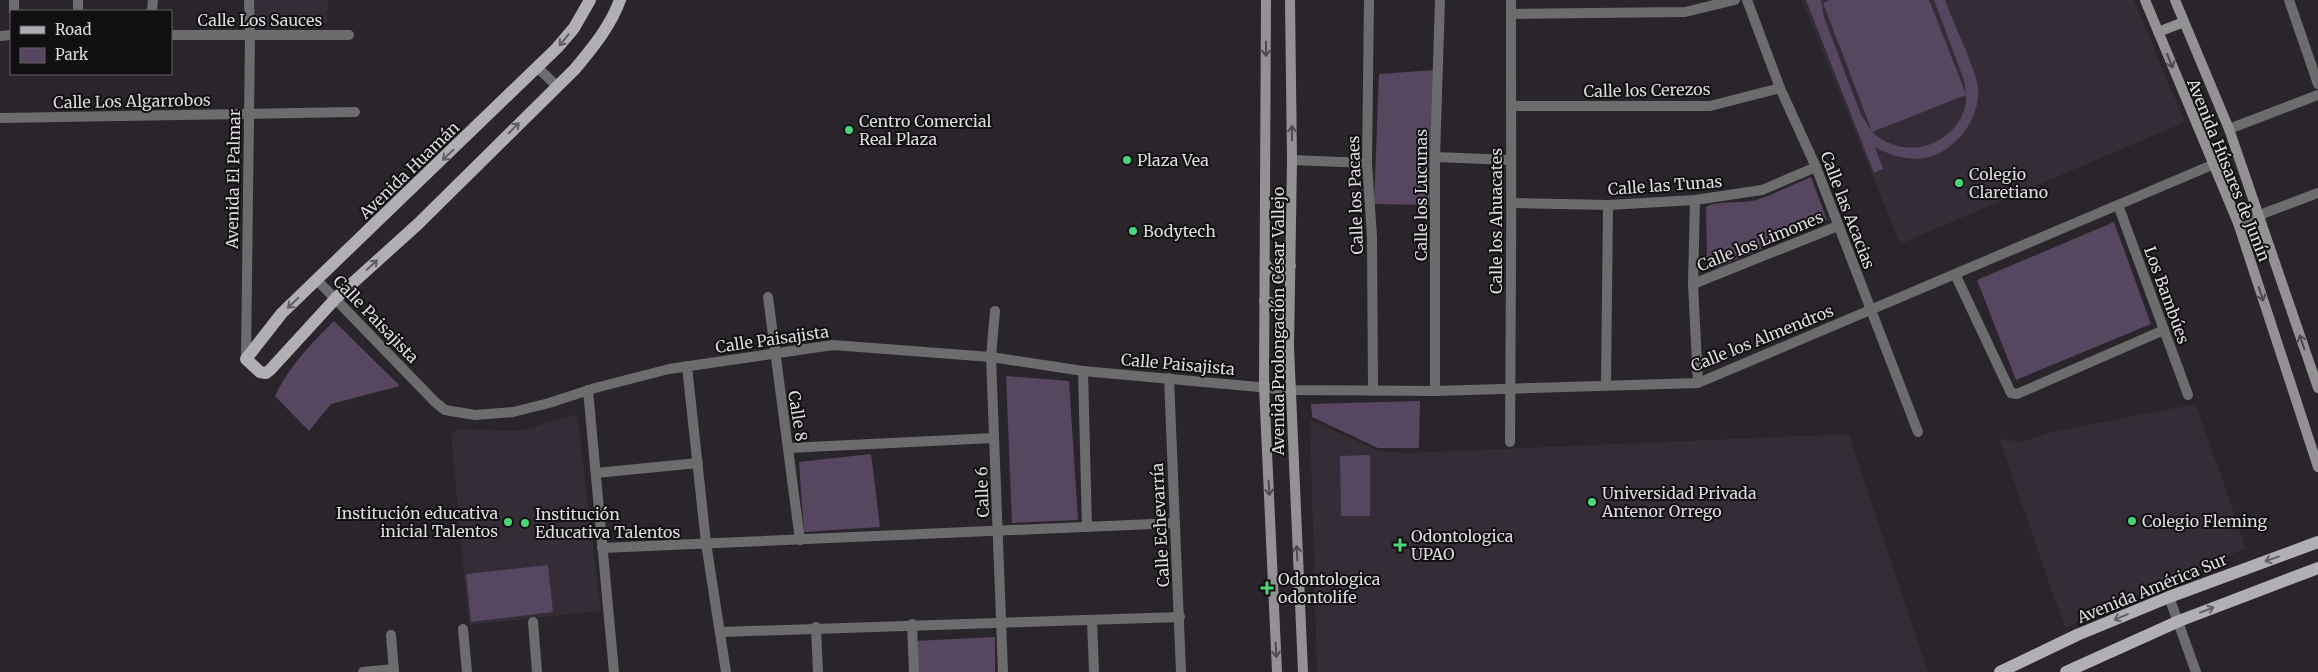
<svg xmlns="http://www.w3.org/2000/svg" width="2318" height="672" font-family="Merriweather,serif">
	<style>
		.built { fill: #342d37 }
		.green { fill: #57465f; fill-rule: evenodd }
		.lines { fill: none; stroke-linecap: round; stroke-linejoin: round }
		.street { stroke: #6c6b6d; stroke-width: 10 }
		.secondary { stroke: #949195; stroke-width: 10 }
		.primary { stroke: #b2afb4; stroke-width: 12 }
		.oneway { stroke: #625f62 }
		.oneway2 { stroke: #4c4a4c }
		.poi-dot { fill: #4ad677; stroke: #110f11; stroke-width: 2 }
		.labels { text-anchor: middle; stroke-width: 4; stroke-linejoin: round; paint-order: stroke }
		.street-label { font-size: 16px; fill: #dedcdf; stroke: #110f11 }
		.poi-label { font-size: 16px; fill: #dedcdf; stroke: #110f11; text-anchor: start }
	</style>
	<rect width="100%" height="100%" fill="#29252a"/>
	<g class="built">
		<polygon points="253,0 328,0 327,24 254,27"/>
		<polygon points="1802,0 2134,0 2185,122 1900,244"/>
		<polygon points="2196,404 2246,548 2065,628 1999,439 2023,442 2051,432"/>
		<polygon points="577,414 601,611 469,625 451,435 457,429 519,431"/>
		<polygon points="1310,420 1379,451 1408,453 1849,434 1928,672 1317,672"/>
	</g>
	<g class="green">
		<path d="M 1806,0 L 1821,0 L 1824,17 L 1861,115 L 1872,131 L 1823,3 L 1830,0 L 1929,0 L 1966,94 L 1964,80 L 1934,0 L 1945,0 C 1954,25 1970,56 1977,82 C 1984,113 1959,148 1930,157 C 1911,162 1892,156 1875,147 L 1883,169 L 1874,173 ZM 1966,95 C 1967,105 1963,116 1957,124 C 1936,152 1899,156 1872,132 Z"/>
		<polygon points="1434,70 1433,205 1374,204 1379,74"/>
		<path d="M 1811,177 L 1827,220 L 1717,268 L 1711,268 L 1707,264 L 1706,207 C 1719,200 1741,204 1756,200 C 1775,194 1794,184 1811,177 Z"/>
		<polygon points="2114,222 2151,324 2016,380 1977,280"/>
		<path d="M 334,321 L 400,386 L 331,404 L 309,431 L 275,396 C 291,364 309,346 334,321 Z"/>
		<polygon points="1006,376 1069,381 1078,520 1012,523"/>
		<polygon points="1420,401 1419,448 1378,448 1312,417 1311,404"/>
		<polygon points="871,454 880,527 804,532 799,462"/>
		<polygon points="1370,455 1370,516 1341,516 1340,456"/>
		<polygon points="548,565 553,612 471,622 466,574"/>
		<polygon points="995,637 995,672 918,672 914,641"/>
	</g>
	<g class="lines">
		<g class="street">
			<polyline points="78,0 78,11"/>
			<polyline points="1369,0 1367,163 1372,237 1373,390"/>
			<polyline points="1747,0 1780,88 1816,167 1918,432"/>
			<polyline points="2289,0 2318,84"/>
			<polyline points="14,11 14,0"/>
			<polyline points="152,11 153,0"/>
			<polyline points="1512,14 1685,12 1735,0"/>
			<polyline points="171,35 349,35"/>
			<polyline points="0,36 11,35"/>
			<polyline points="537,67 557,86"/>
			<polyline points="1513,106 1710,106 1780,88"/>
			<polyline points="0,118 355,112"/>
			<polyline points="2229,129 2318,95"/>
			<polyline points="1435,157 1511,160"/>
			<polyline points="1292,160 1367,163"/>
			<polyline points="1695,200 1693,284 1698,383"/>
			<polyline points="1512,203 1608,205 1695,200 1762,190 1816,167"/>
			<polyline points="2118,205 2188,395"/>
			<polyline points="2238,223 2318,193"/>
			<polyline points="1955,274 2011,393 2017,394 2164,330"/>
			<polyline points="317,280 435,402 445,410 475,415 513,412 549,403 595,388 669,369 833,345 991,357 1083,371 1290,390 1435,391 1698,383 2212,165"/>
			<polyline points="1693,284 1838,226"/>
			<polyline points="768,297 800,540"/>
			<polyline points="995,311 991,357 1003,672"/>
			<polyline points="246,359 250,36 249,0"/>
			<polyline points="687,366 706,543 726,672"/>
			<polyline points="1083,371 1087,527"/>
			<polyline points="1169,378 1181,672"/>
			<polyline points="1606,385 1608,205"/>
			<polyline points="588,390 614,672"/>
			<polyline points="1435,391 1435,157 1440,0"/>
			<path d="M 1510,442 C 1511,295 1512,147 1511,0"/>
			<polyline points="788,448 994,438"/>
			<polyline points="596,473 698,463"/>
			<polyline points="602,548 1175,523"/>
			<polyline points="2169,597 2196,672"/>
			<polyline points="1092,620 1094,672"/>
			<polyline points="533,622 537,672"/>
			<polyline points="912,624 914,672"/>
			<polyline points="816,627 818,672"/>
			<polyline points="463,629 467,672"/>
			<polyline points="720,632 1180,617"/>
			<polyline points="391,635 394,672"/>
			<polyline points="363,672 394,669"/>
		</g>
		<g class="secondary">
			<polyline points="1266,0 1264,386 1277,672"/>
			<polyline points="1290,0 1292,160 1289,347 1303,672"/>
			<polyline points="2145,0 2238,223 2318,467"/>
			<polyline points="2175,0 2229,129 2318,388"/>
			<polyline points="2158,32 2184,22"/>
			<polyline points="1265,262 1268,267 1277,274 1282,273 1291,266"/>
			<path d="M 1264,301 C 1280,302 1284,310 1284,324"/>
		</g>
		<g class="primary">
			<path d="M 590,0 L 574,28 L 557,48 L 282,313 L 246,359 L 260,372 L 266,373 L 270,370 L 336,298 L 418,224 L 575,69 C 593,47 610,27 620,0"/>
			<polyline points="2000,672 2077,635 2169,597 2318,542"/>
			<polyline points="2066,672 2179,621 2318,568"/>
		</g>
	</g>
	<defs><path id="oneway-shaft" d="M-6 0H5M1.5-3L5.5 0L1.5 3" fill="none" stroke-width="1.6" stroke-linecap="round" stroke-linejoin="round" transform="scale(1.25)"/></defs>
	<g class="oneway">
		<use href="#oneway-shaft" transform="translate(564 40) rotate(130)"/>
		<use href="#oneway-shaft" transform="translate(514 128) rotate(-45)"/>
		<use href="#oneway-shaft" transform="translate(448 155) rotate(136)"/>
		<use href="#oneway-shaft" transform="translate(372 265) rotate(-42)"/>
		<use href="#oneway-shaft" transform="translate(293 303) rotate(136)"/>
		<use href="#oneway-shaft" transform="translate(2272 559) rotate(160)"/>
		<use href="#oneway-shaft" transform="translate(2207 610) rotate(-21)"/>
		<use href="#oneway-shaft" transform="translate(2121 617) rotate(157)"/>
	</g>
	<g class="oneway2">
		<use href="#oneway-shaft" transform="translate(1266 49) rotate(90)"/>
		<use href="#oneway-shaft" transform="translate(2170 61) rotate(68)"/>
		<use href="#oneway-shaft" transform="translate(1292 133) rotate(-91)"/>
		<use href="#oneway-shaft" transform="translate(2261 294) rotate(72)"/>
		<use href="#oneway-shaft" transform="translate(2302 342) rotate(-109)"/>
		<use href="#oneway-shaft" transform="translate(1269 488) rotate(87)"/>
		<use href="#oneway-shaft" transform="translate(1297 553) rotate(-93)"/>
		<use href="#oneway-shaft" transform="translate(1276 650) rotate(87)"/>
	</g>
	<g class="poi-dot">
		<circle cx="849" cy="130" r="5"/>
		<circle cx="1127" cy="160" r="5"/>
		<circle cx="1959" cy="183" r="5"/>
		<circle cx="1133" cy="231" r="5"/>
		<circle cx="1592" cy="502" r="5"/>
		<circle cx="2132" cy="521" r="5"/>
		<circle cx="508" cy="522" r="5"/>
		<circle cx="525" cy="523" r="5"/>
		<path d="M1397.5 537.5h5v5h5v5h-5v5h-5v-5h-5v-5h5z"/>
		<path d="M1264.5 580.5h5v5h5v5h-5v5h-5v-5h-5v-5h5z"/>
	</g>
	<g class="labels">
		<g class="street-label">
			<text x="260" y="26">Calle Los Sauces</text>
			<text transform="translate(1647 90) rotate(-1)" y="6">Calle los Cerezos</text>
			<text transform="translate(132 101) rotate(-1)" y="6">Calle Los Algarrobos</text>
			<text transform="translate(409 170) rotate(-44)" y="6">Avenida Huamán</text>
			<text transform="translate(2229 170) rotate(68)" y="6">Avenida Húsares de Junín</text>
			<text transform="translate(233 179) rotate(-89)" y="6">Avenida El Palmar</text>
			<text transform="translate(1665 185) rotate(-4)" y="6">Calle las Tunas</text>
			<text transform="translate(1355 195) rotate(-92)" y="6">Calle los Pacaes</text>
			<text transform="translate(1421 195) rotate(-90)" y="6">Calle los Lucunas</text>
			<text transform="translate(1848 210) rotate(69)" y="6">Calle las Acacias</text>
			<text transform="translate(1496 221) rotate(-90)" y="6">Calle los Ahuacates</text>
			<text transform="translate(1760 241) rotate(-22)" y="6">Calle los Limones</text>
			<text transform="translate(2167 295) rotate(70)" y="6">Los Bambúes</text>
			<text transform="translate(376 319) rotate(46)" y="6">Calle Paisajista</text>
			<text transform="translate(1278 321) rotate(-90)" y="6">Avenida Prolongación César Vallejo</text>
			<text transform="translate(1762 338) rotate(-22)" y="6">Calle los Almendros</text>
			<text transform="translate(772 339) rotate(-8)" y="6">Calle Paisajista</text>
			<text transform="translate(1178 364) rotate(5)" y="6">Calle Paisajista</text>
			<text transform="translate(798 416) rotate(81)" y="6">Calle 8</text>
			<text transform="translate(982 492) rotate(-92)" y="6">Calle 6</text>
			<text transform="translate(1160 525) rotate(-93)" y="6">Calle Echevarría</text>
			<text transform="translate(2152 588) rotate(-22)" y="6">Avenida América Sur</text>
		</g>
		<g class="poi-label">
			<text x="859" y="127">Centro Comercial<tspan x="859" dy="18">Real Plaza</tspan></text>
			<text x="1137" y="166">Plaza Vea</text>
			<text x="1969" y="180">Colegio<tspan x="1969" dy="18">Claretiano</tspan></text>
			<text x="1143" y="237">Bodytech</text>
			<text x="1602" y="499">Universidad Privada<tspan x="1602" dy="18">Antenor Orrego</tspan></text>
			<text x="498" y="519" text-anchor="end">Institución educativa<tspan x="498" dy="18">inicial Talentos</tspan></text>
			<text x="535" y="520">Institución<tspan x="535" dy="18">Educativa Talentos</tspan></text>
			<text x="2142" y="527">Colegio Fleming</text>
			<text x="1411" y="542">Odontologica<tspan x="1411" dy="18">UPAO</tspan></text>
			<text x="1278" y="585">Odontologica<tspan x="1278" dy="18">odontolife</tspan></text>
		</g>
	</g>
	<rect x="10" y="10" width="162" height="65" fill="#110f11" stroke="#636163"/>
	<rect x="20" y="26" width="25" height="8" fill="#b2afb4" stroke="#636163"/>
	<text x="55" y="35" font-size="15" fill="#dedcdf">Road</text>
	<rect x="20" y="48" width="25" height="15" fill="#57465f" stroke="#636163"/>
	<text x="55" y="60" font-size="15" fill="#dedcdf">Park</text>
</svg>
